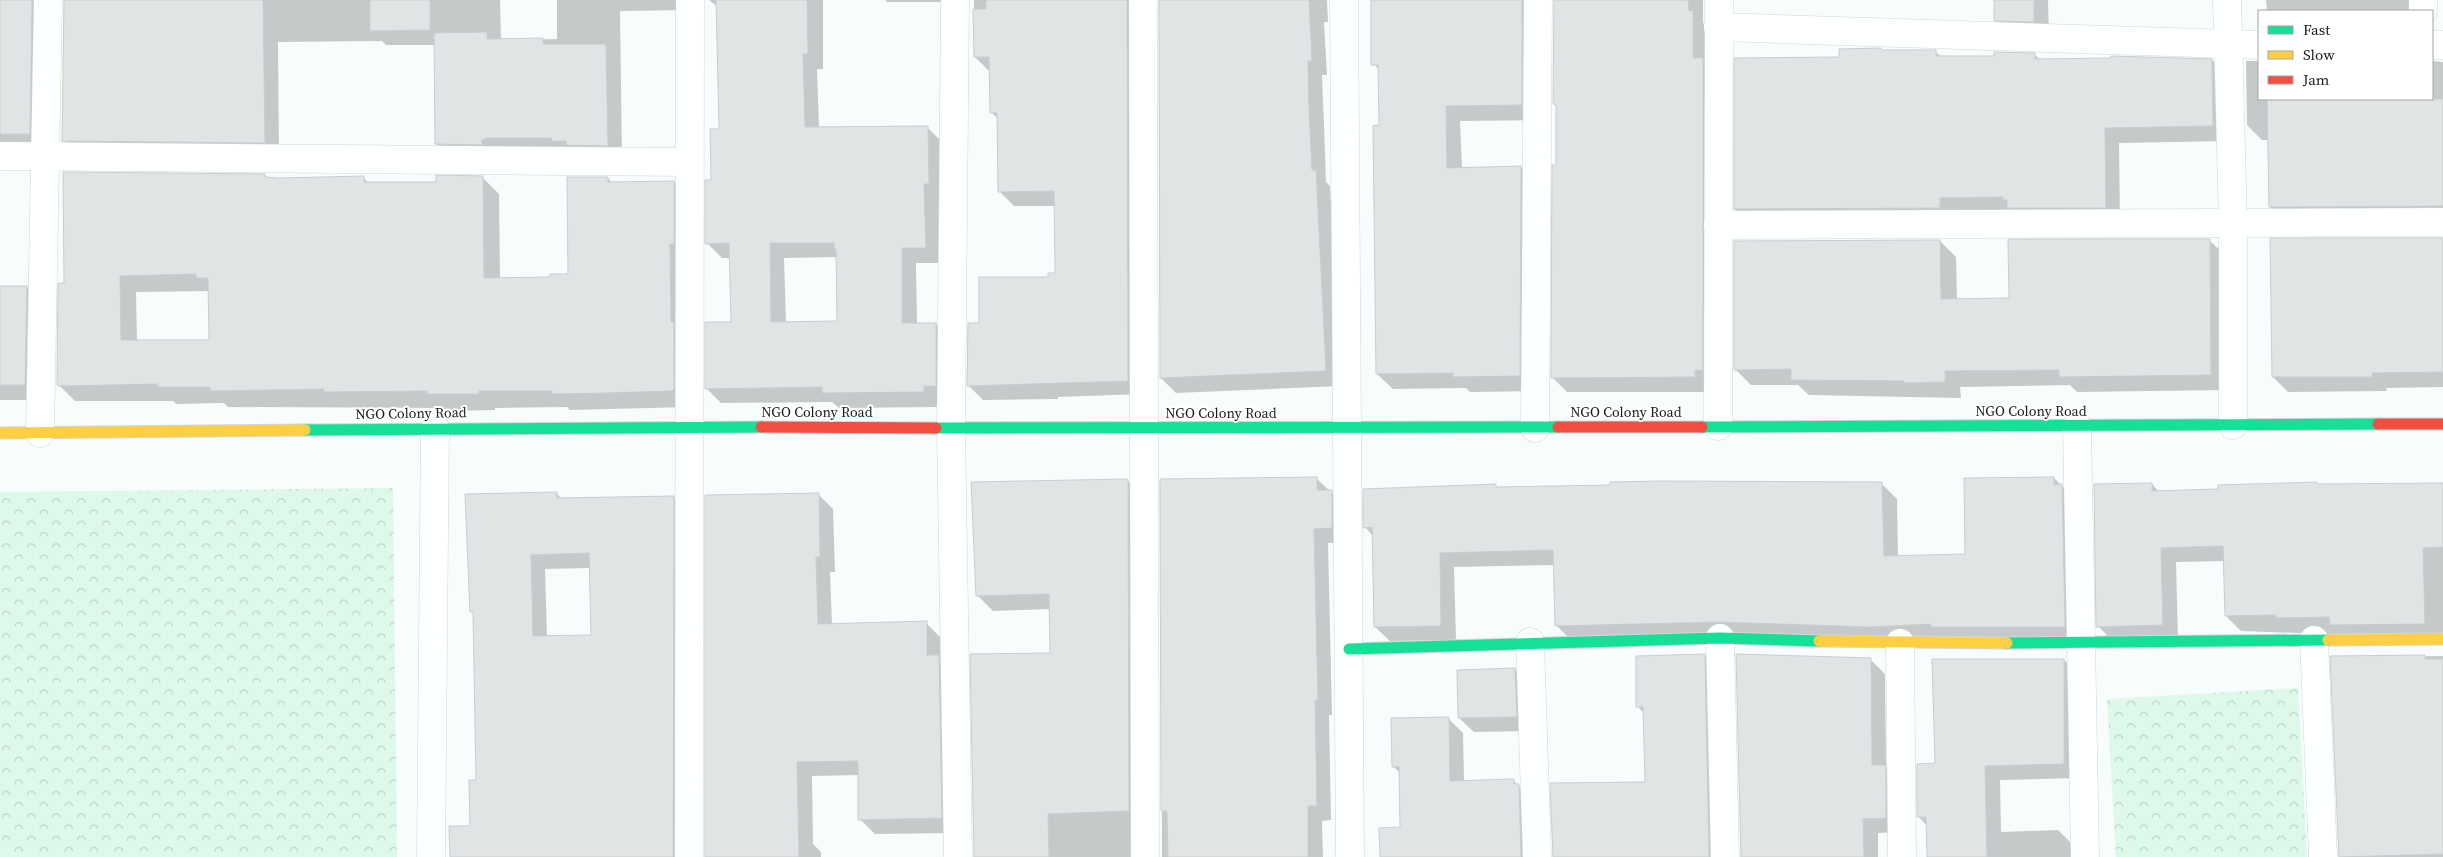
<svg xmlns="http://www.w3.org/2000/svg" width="2443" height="857" font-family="'Source Serif 4',serif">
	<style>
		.forest { fill: url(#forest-crowns) }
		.shadow { fill: #0003; fill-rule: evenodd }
		.building { fill: #e1e4e5; stroke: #cacdcf; fill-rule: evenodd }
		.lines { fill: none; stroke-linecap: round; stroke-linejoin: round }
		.street-casing { stroke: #d2d6d6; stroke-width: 29 }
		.fast-casing { stroke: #d2d6d6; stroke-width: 13 }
		.slow-casing { stroke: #d2d6d6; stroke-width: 13 }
		.jam-casing { stroke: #d2d6d6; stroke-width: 13 }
		.street { stroke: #feffff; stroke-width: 28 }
		.fast { stroke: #16e098; stroke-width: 11 }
		.slow { stroke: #ffcf43; stroke-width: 11 }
		.jam { stroke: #f24e42; stroke-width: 11 }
		.labels { text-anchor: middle; stroke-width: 4; stroke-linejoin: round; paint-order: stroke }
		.street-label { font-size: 14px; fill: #191c1d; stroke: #fff }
	</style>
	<defs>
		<pattern id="forest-crowns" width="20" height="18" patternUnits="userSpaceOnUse" patternTransform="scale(1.25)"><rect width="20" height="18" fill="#def8ea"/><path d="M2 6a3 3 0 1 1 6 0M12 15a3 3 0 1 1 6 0" fill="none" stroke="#bed4c8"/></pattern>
	</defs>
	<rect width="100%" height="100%" fill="#f7fcfd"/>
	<g class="forest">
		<polygon points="393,488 397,857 0,857 0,492"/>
		<polygon points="2298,688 2307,857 2116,857 2107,699"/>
	</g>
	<g class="shadow">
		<polygon points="0,0 60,0 44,148 0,149"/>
		<polygon points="65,0 500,0 501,40 557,39 557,0 702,0 691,10 620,11 622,160 452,159 437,144 436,45 386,45 382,41 278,42 279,157 79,155 64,140"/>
		<path d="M 709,0 L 823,0 L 823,69 L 817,69 L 819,128 L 927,127 L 942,142 L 944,198 L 939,198 L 940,263 L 916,263 L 917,324 L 936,324 L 951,339 L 939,407 L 839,408 L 832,402 L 721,403 L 706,388 L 732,323 L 730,258 L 722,258 L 707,243 L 720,130 L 717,6 ZM 838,257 L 838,322 L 786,323 L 784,258 Z"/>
		<polygon points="885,0 943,0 943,2 887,2"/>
		<polygon points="974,0 1154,0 1143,394 1058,397 1058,399 983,400 968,385 1049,278 1056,274 1055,206 1014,206 999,191 999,120 991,112 990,72 975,57"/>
		<polygon points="1160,0 1327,0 1328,22 1324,22 1327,75 1322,75 1324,125 1326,182 1330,186 1340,386 1176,393 1161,378"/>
		<polygon points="1373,0 1551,0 1536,120 1460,121 1462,168 1521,167 1536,182 1534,391 1470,392 1466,388 1393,389 1377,374 1381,127 1379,70 1374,64"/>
		<polygon points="1555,0 1703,0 1703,23 1708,27 1710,392 1567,392 1552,377 1558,166 1557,107 1554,104"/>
		<polygon points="1995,0 2048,0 2049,36 2010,35 1995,20"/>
		<polygon points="2266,0 2414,0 2414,11 2267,11"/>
		<polygon points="1882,51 1935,51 1942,58 2034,54 2040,60 2113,59 2113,57 2212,60 2227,75 2229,141 2119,143 2120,222 1750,224 1735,209 1840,59"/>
		<polygon points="2246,61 2259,61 2259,99 2432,99 2432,61 2443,62 2443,221 2285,222 2270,207 2269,140 2262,140 2247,125"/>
		<path d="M 265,175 L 268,179 L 364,178 L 369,184 L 437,183 L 482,177 L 499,194 L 500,279 L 551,278 L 569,275 L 608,178 L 612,183 L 674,182 L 691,199 L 689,407 L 570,410 L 567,407 L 495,408 L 495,410 L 445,411 L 442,408 L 228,407 L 224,403 L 176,404 L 173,401 L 75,401 L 58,384 L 66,284 ZM 210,291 L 210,341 L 137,342 L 136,292 Z"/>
		<polygon points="2443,239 2443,387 2386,388 2387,391 2288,392 2273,377"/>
		<polygon points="2209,240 2226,256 2227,390 2077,392 2070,385 1960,387 1961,398 1809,395 1798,385 1751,385 1735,369 1940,241 1956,257 1957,300 2010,299"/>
		<polygon points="0,287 27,287 42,302 40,400 0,400"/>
		<polygon points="1316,478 1346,506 1347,543 1328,543 1332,715 1329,715 1331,820 1322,821 1323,857 1162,857 1161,481"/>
		<polygon points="2054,478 2077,501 2080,642 1571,640 1556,625 1555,565 1454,567 1456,640 1390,641 1375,627 1373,536 1365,527 1495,486 1497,488 1882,484 1897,499 1898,557 1967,556"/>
		<polygon points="1128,481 1143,497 1144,857 976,857 1052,654 1050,609 993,611 977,595"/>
		<polygon points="2317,483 2319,485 2443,484 2443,638 2241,631 2226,616 2225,561 2176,562 2178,640 2113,641 2098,626 2152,484 2159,492 2220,491"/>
		<path d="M 556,493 L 562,499 L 673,497 L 688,512 L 688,857 L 451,857 L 471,827 L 478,781 L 475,615 L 471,611 ZM 591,568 L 593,636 L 547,637 L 545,569 Z"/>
		<polygon points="818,494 833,509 835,572 830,572 832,625 926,623 941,638 956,833 875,834 860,819 859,775 812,776 813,844 821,852 821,857 706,857"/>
		<polygon points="1704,655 1719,670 1723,857 1554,857 1647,783 1645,714 1638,707"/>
		<polygon points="2443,656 2443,857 2339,857 2332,657"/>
		<polygon points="1870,659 1885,674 1886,767 1900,781 1900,832 1878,833 1878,857 1742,857"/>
		<polygon points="2064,660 2079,675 2078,778 2000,780 2001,832 2058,830 2073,845 2073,857 1927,857 1927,826 1919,817 1936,764"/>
		<polygon points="1515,670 1530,685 1531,731 1474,732 1459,718"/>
		<polygon points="1448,718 1463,733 1464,781 1513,780 1533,800 1535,857 1381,857 1402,828 1401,774 1394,767"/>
	</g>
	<g class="building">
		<polygon points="0,0 32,0 30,134 0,134"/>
		<polygon points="64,0 263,0 265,143 62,141"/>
		<polygon points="370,0 430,0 430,30 370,31"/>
		<path d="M 716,0 L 807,0 L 808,54 L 803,54 L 805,127 L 928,126 L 929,184 L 924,184 L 926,248 L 902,248 L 902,323 L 936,323 L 936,386 L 924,386 L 924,392 L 822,393 L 822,387 L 705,389 L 705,322 L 731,322 L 729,243 L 705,244 L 705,180 L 711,180 L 710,129 L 719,129 ZM 770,243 L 834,243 L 834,249 L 836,249 L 837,321 L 771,322 Z"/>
		<polygon points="986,0 1127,0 1128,380 1127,381 967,386 968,323 979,323 979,277 1048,277 1048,273 1055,273 1054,191 998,192 997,113 990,113 989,57 974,57 973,9 986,9"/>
		<polygon points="1159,0 1309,0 1312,61 1308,61 1309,109 1312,170 1316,170 1326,371 1160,378"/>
		<polygon points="1371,0 1522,0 1522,105 1446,106 1447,168 1521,166 1520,376 1453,377 1453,373 1376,374 1373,126 1379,125 1378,65 1371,65"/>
		<polygon points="1554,0 1688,0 1689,11 1693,10 1693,58 1703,58 1703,370 1695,370 1695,377 1551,378 1552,165 1556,165 1556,104 1553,104"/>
		<polygon points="1994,0 2034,0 2034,22 1994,21"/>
		<polygon points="487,32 487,39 543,38 543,44 606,44 608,146 566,145 566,141 552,141 551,138 488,138 482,140 482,145 435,144 434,33"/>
		<polygon points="1881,48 1882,50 1936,50 1936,56 1994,56 1994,52 2035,53 2035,59 2111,58 2111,56 2212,59 2213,126 2105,128 2106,208 2007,208 2007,200 2003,200 2003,197 1940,198 1940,208 1734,209 1734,58 1839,57 1839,49"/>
		<polygon points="2267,99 2443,99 2443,206 2269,207"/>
		<path d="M 63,172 L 265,174 L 265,177 L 279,178 L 364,176 L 364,182 L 436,182 L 436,175 L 483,176 L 484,278 L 550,277 L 550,274 L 568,274 L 567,177 L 608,177 L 608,182 L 674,181 L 674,244 L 670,244 L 671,322 L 674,322 L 674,389 L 672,391 L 606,393 L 552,394 L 552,391 L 479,391 L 479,394 L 427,394 L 427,391 L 324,392 L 324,389 L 210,391 L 210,387 L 158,387 L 158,384 L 59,386 L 57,385 L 58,283 L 64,283 ZM 196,274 L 196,278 L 208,278 L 209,340 L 121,340 L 120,276 Z"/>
		<polygon points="2270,238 2443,238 2443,372 2372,373 2372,377 2272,377"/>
		<polygon points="2008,239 2210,239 2211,375 2059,377 2059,370 1945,371 1945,382 1904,383 1904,381 1791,380 1791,369 1734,370 1734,241 1940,240 1941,299 2009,298"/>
		<polygon points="0,286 27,286 25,385 0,385"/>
		<polygon points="1317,477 1317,490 1332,490 1332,528 1314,529 1318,700 1315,700 1317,806 1308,806 1308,857 1168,857 1167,811 1161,811 1160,479"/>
		<polygon points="2054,477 2054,485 2062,484 2065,627 1931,627 1931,624 1870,627 1720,622 1555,626 1553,550 1440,553 1441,626 1374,627 1372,527 1363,528 1363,489 1496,484 1496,487 1610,485 1610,482 1661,481 1882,482 1884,556 1965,554 1964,478"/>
		<polygon points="1127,479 1128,480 1129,811 1048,814 1049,857 974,857 970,654 1050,653 1049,594 976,596 971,482"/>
		<polygon points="2317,482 2317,484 2443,483 2443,547 2423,548 2425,624 2330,625 2329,617 2276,618 2276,615 2225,616 2223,546 2161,548 2163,625 2096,627 2094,484 2152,483 2152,491 2218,489 2218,485"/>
		<path d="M 557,492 L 557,498 L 674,496 L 673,857 L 450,857 L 449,826 L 470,826 L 469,780 L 476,780 L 473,612 L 470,612 L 465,494 ZM 589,553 L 591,635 L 533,636 L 531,555 Z"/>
		<polygon points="819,493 820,557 816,557 818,624 927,621 927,655 939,655 942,818 858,820 858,761 797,762 799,857 705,857 705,495"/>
		<polygon points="1705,654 1709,857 1553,857 1550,783 1645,782 1643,707 1636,707 1636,656"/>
		<polygon points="1736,654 1871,658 1872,765 1886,765 1886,818 1863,819 1864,857 1741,857"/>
		<polygon points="2425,655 2425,659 2443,659 2443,854 2339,857 2330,656"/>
		<polygon points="1932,659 2064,659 2064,764 1985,766 1987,857 1927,857 1926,817 1917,817 1917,764 1935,763"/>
		<polygon points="1515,668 1517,717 1458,718 1457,670"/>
		<polygon points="1449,717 1450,781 1514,779 1514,784 1519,784 1521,857 1380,857 1379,828 1400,827 1399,767 1392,767 1391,718"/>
	</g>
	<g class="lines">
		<g class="street-casing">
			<g id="street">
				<polyline points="955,0 951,428 958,857"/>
				<polyline points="1143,0 1145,857"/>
				<polyline points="1344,0 1350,857"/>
				<polyline points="2227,0 2233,223 2233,425"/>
				<polyline points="2423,0 2423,11"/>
				<polyline points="1718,27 2259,45"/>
				<polyline points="2432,45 2443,45"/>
				<polyline points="0,156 689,162"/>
				<polyline points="1718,225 2443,222"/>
				<polyline points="1718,426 1719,0"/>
				<polyline points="2077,426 2085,857"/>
				<polyline points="1535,428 1538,0"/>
				<polyline points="40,433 48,0"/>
				<polyline points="1720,638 1725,857"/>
				<polyline points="2314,640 2323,857"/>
				<polyline points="1530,642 1537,857"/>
				<polyline points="1900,643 1902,857"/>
				<polyline points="431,857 435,428"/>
				<polyline points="689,857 690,0"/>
			</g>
		</g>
		<g class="fast-casing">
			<g id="fast">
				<polyline points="1702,427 2378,424"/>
				<polyline points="936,428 1558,427"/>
				<polyline points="305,430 761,427"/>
				<polyline points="2007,643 2328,640"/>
				<polyline points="1349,649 1720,638 1819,641"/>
			</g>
		</g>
		<g class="slow-casing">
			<g id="slow">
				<polyline points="0,433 305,430"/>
				<polyline points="2328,640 2443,639"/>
				<polyline points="1819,641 2007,643"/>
			</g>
		</g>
		<g class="jam-casing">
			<g id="jam">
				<polyline points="2378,424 2443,424"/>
				<polyline points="761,427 936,428"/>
				<polyline points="1558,427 1702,427"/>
			</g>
		</g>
		<use href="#street" class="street"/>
		<use href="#fast" class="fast"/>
		<use href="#slow" class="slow"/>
		<use href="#jam" class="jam"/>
	</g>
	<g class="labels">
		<g class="street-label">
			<text x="2031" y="416">NGO Colony Road</text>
			<text x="817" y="417">NGO Colony Road</text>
			<text x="1626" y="417">NGO Colony Road</text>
			<text transform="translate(411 413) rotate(-1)" y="5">NGO Colony Road</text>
			<text x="1221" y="418">NGO Colony Road</text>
		</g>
	</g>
	<rect x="2258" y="10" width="175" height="90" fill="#ffffff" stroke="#a3a4a5"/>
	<rect x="2268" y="26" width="25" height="8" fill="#16e098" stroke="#a3a4a5"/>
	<text x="2303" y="35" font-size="15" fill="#191c1d">Fast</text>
	<rect x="2268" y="51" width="25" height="8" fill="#ffcf43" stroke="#a3a4a5"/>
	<text x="2303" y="60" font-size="15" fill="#191c1d">Slow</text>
	<rect x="2268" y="76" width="25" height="8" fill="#f24e42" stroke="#a3a4a5"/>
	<text x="2303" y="85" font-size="15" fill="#191c1d">Jam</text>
</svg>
